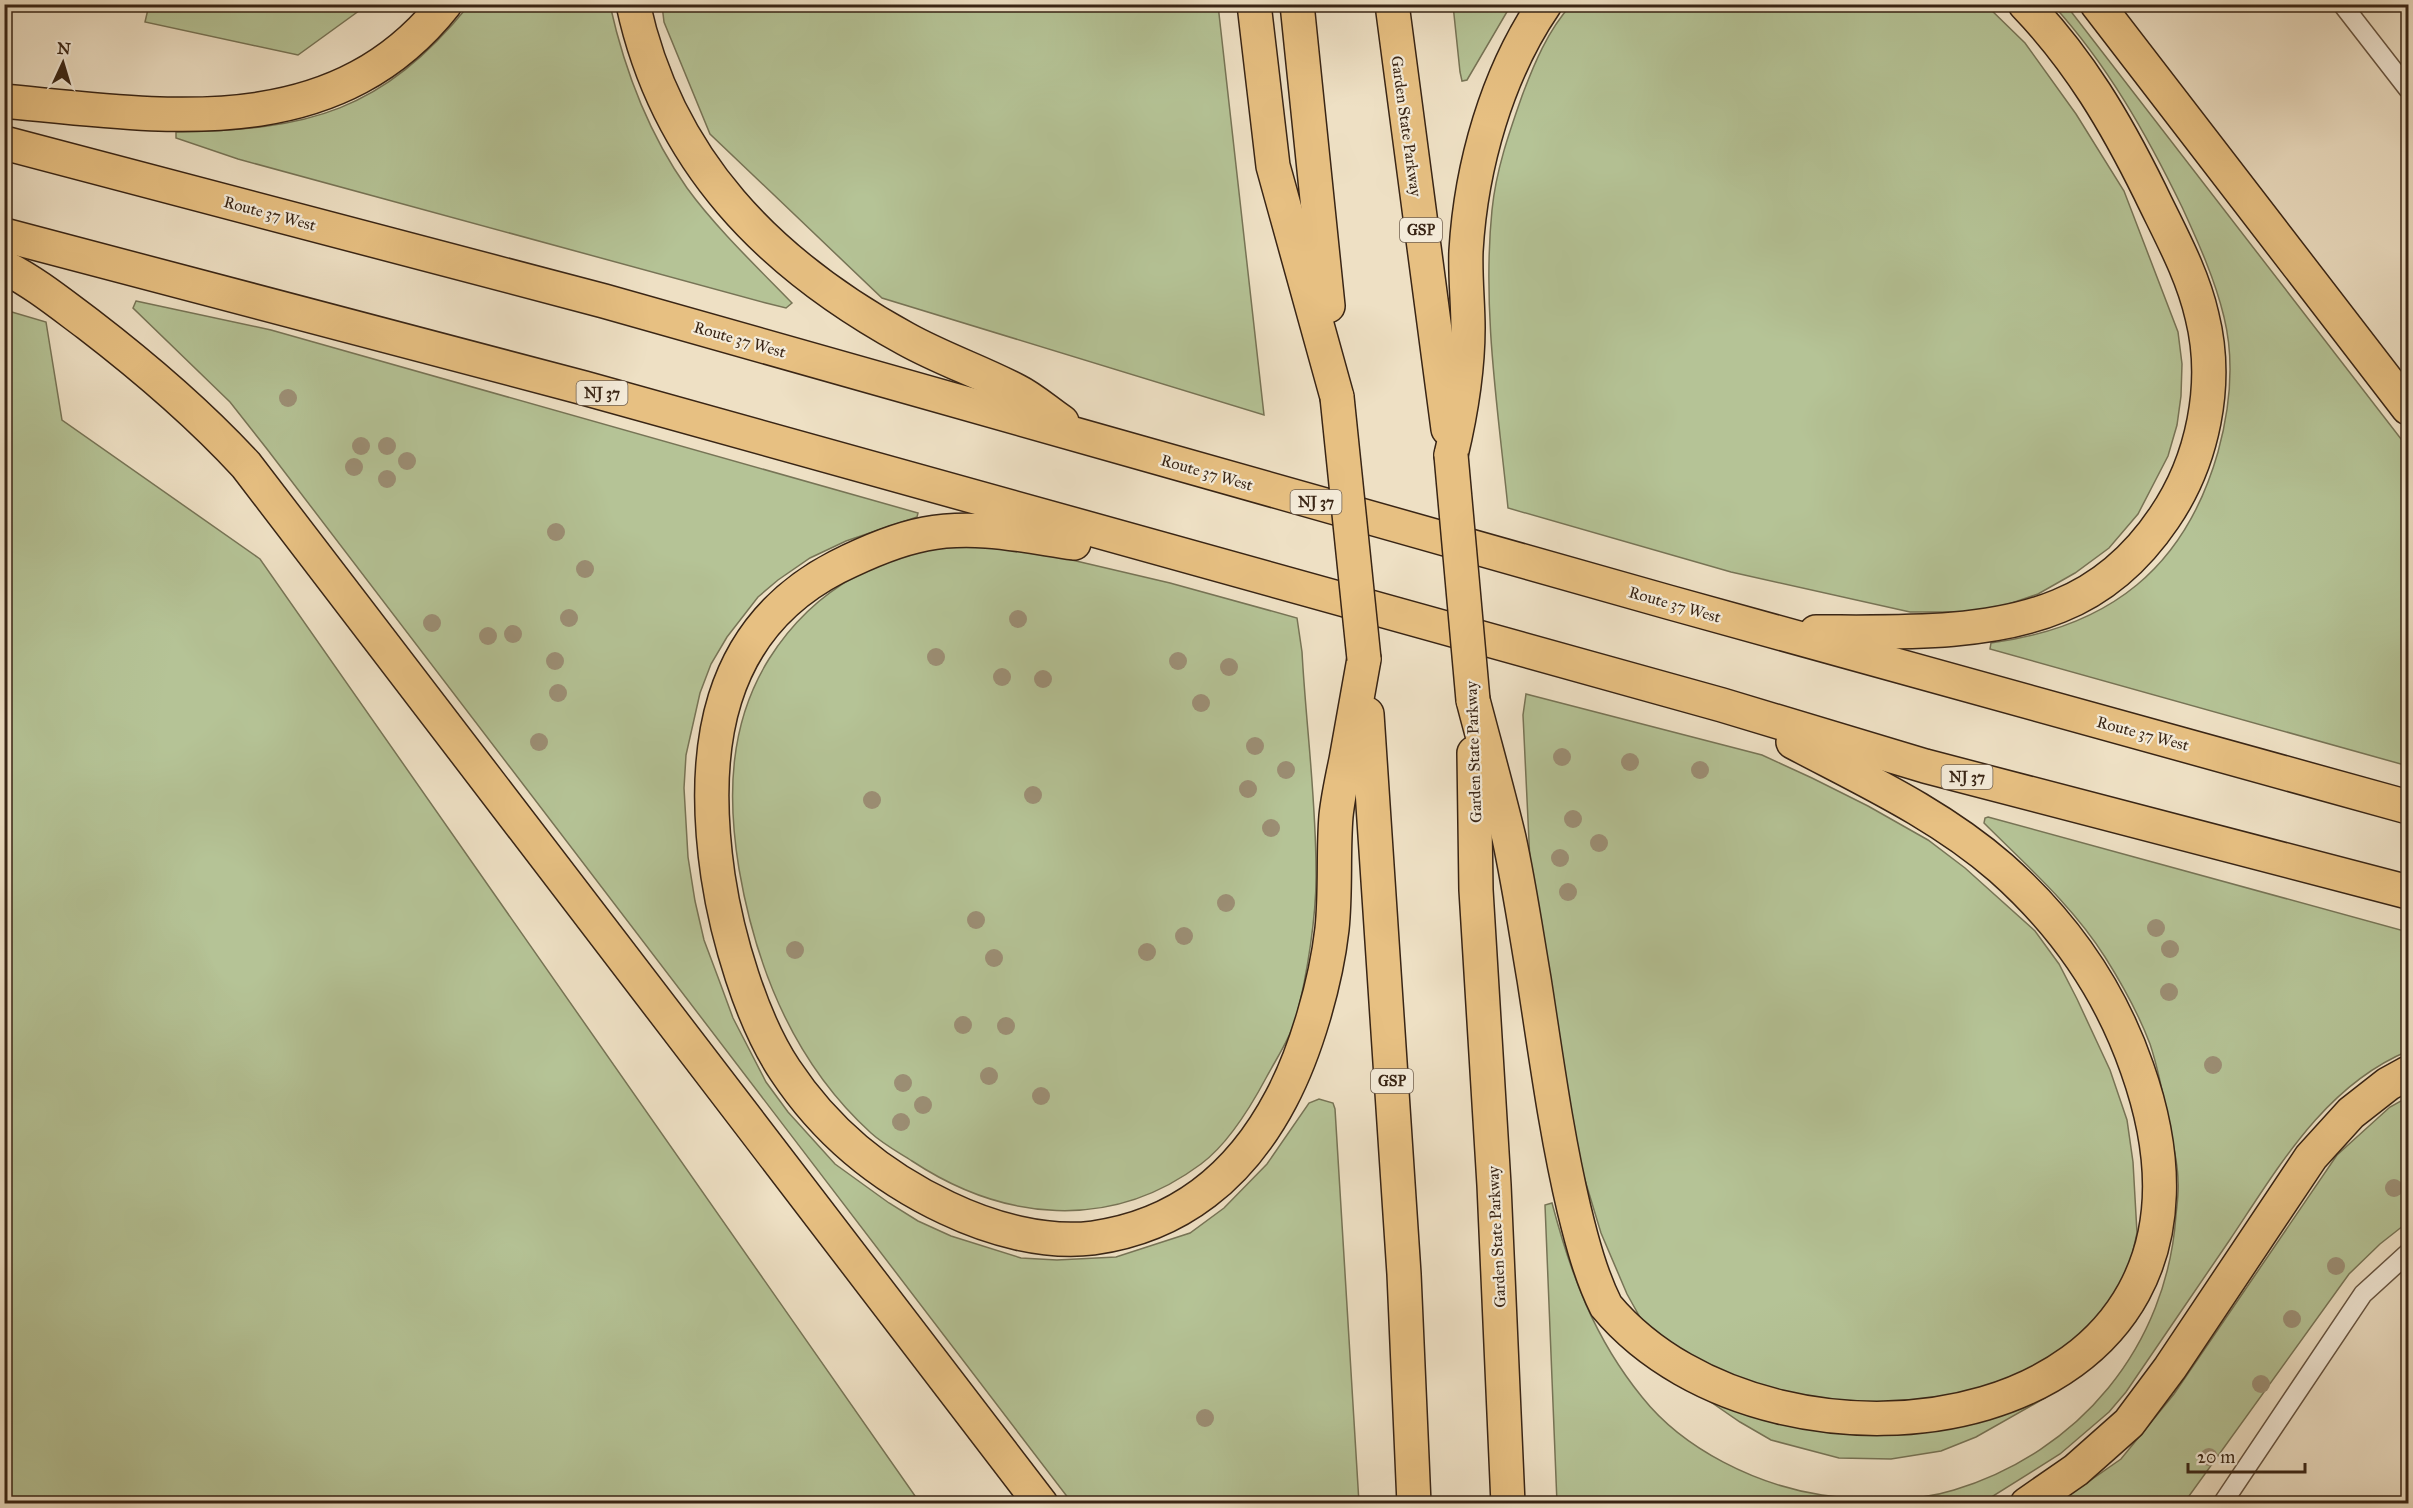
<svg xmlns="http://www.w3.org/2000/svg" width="2413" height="1508" font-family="'IM FELL Great Primer',serif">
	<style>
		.green { fill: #b5c396; stroke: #777456; stroke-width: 1.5 }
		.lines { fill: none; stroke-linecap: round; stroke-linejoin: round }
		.lane-casing { stroke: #665441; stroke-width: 21 }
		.highway-casing { stroke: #392515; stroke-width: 36 }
		.lane { stroke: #f4ebd9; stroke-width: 18 }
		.highway { stroke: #e7c082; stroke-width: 33 }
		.highway-bridge-casing { stroke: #392515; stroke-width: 36; stroke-linecap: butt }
		.highway-bridge { stroke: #e7c082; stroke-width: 33 }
		.tree { fill: #9c8f75 }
		.labels { text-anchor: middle; stroke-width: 4.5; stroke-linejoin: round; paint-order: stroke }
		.shield { fill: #f4ebd9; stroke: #716050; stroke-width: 1.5 }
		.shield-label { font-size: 15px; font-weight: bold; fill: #392515 }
		.street-label { font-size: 16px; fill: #392515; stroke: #f4ebd9 }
	</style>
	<rect width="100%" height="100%" fill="#eee0c4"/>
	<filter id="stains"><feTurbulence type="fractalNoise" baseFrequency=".00333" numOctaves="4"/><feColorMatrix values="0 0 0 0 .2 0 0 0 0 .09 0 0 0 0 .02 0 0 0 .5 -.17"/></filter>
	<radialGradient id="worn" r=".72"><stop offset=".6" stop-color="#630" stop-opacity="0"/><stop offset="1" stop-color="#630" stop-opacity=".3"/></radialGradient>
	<g class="green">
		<polygon points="149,5 149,4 367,5 298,55 145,22"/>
		<path d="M 469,5 L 610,5 C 624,68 649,134 687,188 C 716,228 758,268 792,303 L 786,308 L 766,303 L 238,159 L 176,138 L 176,132 C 309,130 382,112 469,5 Z"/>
		<polygon points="662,5 1218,5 1264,415 882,298 710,134 664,22"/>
		<polygon points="1453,5 1511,5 1467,80 1462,81 1460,72"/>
		<path d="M 1571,5 L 1986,5 L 2025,43 L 2076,114 L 2124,191 L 2178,332 L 2182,364 L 2181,396 L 2177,425 L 2168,456 L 2138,514 L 2109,548 L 2075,573 L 2038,594 L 2003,606 L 1965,612 L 1910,612 L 1731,572 L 1508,508 C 1498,410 1482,309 1492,210 C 1496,170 1509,133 1522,96 C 1534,64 1548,30 1571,5 Z"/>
		<path d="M 2053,5 L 2066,5 L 2408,448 L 2408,766 L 1990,649 L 1991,643 C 2110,627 2185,568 2218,452 C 2230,408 2235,362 2224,317 C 2215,279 2198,242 2182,207 C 2147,135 2107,64 2053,5 Z"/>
		<polygon points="136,301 271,330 918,513 917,517 846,541 810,558 778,580 758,597 727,637 711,664 700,693 686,755 684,788 688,857 695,901 704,940 719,980 733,1018 766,1082 788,1112 835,1164 889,1203 918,1221 951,1236 1021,1258 1057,1260 1116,1257 1190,1233 1224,1208 1267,1164 1309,1103 1319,1099 1333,1103 1335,1109 1359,1503 1072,1503 267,449 230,402 133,308"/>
		<polygon points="5,310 46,322 62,420 260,559 920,1503 5,1503"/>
		<path d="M 971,544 L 1042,553 L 1170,583 L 1297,618 L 1302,652 C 1306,725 1316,797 1316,870 C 1317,914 1307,976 1296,1018 C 1290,1039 1276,1059 1266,1078 C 1250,1108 1228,1144 1201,1164 C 1110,1232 1003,1221 912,1161 C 898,1152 883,1144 871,1133 C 795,1064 756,968 739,869 C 727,796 729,723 769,659 C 815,586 886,550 971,544 Z"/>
		<polygon points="1526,694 1762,755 1812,778 1868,806 1928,840 1965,868 2035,931 2059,964 2077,999 2110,1070 2127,1120 2133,1162 2137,1233 2128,1273 2069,1371 2045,1398 1976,1437 1941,1451 1891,1459 1839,1458 1771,1440 1740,1422 1705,1398 1679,1373 1651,1337 1627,1294 1601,1233 1575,1147 1531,883 1523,715"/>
		<path d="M 1988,817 L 2408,932 L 2408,1051 C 2324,1086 2278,1168 2229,1241 C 2195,1291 2160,1342 2126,1392 L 2109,1412 L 2060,1454 L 1982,1503 L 1557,1503 L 1545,1205 L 1552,1203 C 1571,1275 1594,1338 1642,1397 C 1684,1450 1757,1485 1822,1495 C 1865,1501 1913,1503 1954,1490 C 2079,1452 2167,1347 2176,1215 C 2177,1204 2179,1192 2178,1181 C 2178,1162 2173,1144 2169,1126 C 2164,1098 2159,1071 2150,1044 C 2139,1015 2122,984 2105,957 C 2073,906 2026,865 1984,823 L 1985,818 Z"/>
		<polygon points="2408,1097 2408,1222 2380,1244 2349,1274 2184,1503 2058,1503 2121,1459 2174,1394 2337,1155 2390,1107"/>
	</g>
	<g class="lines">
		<g class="lane-casing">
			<g id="lane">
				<polyline points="2342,4 2408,89"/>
				<polyline points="2222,1504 2363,1294 2408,1253"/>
			</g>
		</g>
		<g class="highway-casing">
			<g id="highway">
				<path d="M 633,4 C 667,161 769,264 906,339 C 942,359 981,372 1017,391 C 1033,399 1047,412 1062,422"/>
				<polyline points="1254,4 1273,166 1337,397"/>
				<polyline points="1297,4 1328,306"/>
				<polyline points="1392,4 1448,429"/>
				<polyline points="2097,4 2408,408"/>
				<path d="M 4,101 C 162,116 333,146 445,4"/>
				<polyline points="4,143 604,301 1668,602 2408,807"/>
				<polyline points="4,235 584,388 1722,705 1925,766 2408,892"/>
				<path d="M 4,267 C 34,282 61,304 88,324 C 144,367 198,413 246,465 L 1041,1504"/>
				<path d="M 1451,455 C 1461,413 1468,372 1468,328 C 1468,303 1465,277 1466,251 C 1471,166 1497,74 1545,4"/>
				<path d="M 1074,543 C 1025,536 975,524 925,534 C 894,540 865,553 837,567 C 715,630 700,752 718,876 C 727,936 751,1019 785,1070 C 826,1132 881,1177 947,1208 C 991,1229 1045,1244 1093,1238 C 1180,1226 1241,1175 1281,1099 C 1306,1052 1326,982 1332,929 C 1336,891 1333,853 1336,816 C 1338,797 1342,779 1346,760 C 1352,726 1358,693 1364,659"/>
				<path d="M 1816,632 C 1893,632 1987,636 2059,606 C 2104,588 2137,558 2164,518 C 2203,461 2219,384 2202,316 C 2192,272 2169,232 2150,192 C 2116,123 2079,60 2025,4"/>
				<path d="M 1473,700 C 1485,746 1498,792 1509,838 C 1519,884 1526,932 1534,979 C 1546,1056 1556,1133 1574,1209 C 1582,1242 1591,1276 1606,1306 C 1775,1508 2270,1443 2137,1068 C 2110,990 2063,923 2001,868 C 1939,814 1865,780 1793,742"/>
				<polyline points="1367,714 1404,1274 1414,1504"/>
				<polyline points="1474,753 1476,890 1494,1185 1508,1504"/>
				<polyline points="2027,1504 2076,1470 2129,1423 2170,1368 2311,1157 2351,1113 2388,1084 2408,1073"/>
			</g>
		</g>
		<use href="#lane" class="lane"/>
		<use href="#highway" class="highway"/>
		<g class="highway-bridge-casing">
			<g id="highway-bridge">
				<polyline points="1337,397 1364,659"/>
				<polyline points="1451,455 1473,700"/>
			</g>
		</g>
		<use href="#highway-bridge" class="highway-bridge"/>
	</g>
	<g class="tree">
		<circle cx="288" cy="398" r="9"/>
		<circle cx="361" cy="446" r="9"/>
		<circle cx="387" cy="446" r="9"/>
		<circle cx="407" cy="461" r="9"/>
		<circle cx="354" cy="467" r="9"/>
		<circle cx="387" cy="479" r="9"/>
		<circle cx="556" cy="532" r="9"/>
		<circle cx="585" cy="569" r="9"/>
		<circle cx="569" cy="618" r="9"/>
		<circle cx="1018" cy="619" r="9"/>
		<circle cx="432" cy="623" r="9"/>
		<circle cx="513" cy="634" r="9"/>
		<circle cx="488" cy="636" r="9"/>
		<circle cx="936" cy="657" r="9"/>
		<circle cx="555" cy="661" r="9"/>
		<circle cx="1178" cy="661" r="9"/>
		<circle cx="1229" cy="667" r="9"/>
		<circle cx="1002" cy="677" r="9"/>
		<circle cx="1043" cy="679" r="9"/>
		<circle cx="558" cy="693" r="9"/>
		<circle cx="1201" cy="703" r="9"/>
		<circle cx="539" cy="742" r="9"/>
		<circle cx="1255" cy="746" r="9"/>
		<circle cx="1562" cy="757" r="9"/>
		<circle cx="1630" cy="762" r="9"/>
		<circle cx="1286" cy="770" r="9"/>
		<circle cx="1700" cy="770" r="9"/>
		<circle cx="1248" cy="789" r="9"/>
		<circle cx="1033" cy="795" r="9"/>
		<circle cx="872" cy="800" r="9"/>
		<circle cx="1573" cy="819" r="9"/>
		<circle cx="1271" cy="828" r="9"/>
		<circle cx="1599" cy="843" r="9"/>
		<circle cx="1560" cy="858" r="9"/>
		<circle cx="1568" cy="892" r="9"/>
		<circle cx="1226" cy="903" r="9"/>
		<circle cx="976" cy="920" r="9"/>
		<circle cx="2156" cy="928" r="9"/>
		<circle cx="1184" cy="936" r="9"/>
		<circle cx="2170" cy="949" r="9"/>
		<circle cx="795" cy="950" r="9"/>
		<circle cx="1147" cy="952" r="9"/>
		<circle cx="994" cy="958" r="9"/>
		<circle cx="2169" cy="992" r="9"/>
		<circle cx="963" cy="1025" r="9"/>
		<circle cx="1006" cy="1026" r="9"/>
		<circle cx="2213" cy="1065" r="9"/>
		<circle cx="989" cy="1076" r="9"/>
		<circle cx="903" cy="1083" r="9"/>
		<circle cx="1041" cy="1096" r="9"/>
		<circle cx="923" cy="1105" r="9"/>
		<circle cx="901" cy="1122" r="9"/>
		<circle cx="2394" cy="1188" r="9"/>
		<circle cx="2336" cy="1266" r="9"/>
		<circle cx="2292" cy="1319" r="9"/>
		<circle cx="2261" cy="1384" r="9"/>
		<circle cx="1205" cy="1418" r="9"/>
		<circle cx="2209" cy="1457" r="9"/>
	</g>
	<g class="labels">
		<g class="shield">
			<rect x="1400" y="218" width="42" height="24" rx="4.5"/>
			<rect x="576.5" y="381" width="51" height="24" rx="4.5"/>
			<rect x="1290.5" y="490" width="51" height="24" rx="4.5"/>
			<rect x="1941.5" y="765" width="51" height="24" rx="4.5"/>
			<rect x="1371" y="1069" width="42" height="24" rx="4.5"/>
		</g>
		<g class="shield-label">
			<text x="1421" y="235">GSP</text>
			<text x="602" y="398">NJ 37</text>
			<text x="1316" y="507">NJ 37</text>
			<text x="1967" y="782">NJ 37</text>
			<text x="1392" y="1086">GSP</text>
		</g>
		<g class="street-label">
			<text transform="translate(1407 126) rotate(82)" y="6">Garden State Parkway</text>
			<text transform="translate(270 213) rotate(15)" y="6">Route 37 West</text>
			<text transform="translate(740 339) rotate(16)" y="6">Route 37 West</text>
			<text transform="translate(1207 472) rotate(16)" y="6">Route 37 West</text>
			<text transform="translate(1675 604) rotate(16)" y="6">Route 37 West</text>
			<text transform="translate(2143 733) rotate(15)" y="6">Route 37 West</text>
			<text transform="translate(1473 752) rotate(-92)" y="6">Garden State Parkway</text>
			<text transform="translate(1496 1237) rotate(-93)" y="6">Garden State Parkway</text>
		</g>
	</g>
	<rect width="2413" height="1508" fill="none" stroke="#eee0c4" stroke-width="24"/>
	<rect x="6" y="6" width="2401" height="1496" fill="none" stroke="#392515" stroke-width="3"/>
	<rect x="12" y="12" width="2389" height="1484" fill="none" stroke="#392515" stroke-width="1.5"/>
	<g transform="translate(63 63) rotate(4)" stroke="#f4ebd9" stroke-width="4.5" paint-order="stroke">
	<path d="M0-4.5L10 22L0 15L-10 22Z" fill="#392515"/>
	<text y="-9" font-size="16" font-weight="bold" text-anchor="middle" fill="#392515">N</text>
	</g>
	<path d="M2188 1463v9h117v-9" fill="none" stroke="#392515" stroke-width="3"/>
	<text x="2197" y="1463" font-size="18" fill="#392515" stroke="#f4ebd9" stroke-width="4.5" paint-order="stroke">20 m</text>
	<rect width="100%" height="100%" filter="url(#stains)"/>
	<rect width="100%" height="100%" fill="url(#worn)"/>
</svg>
